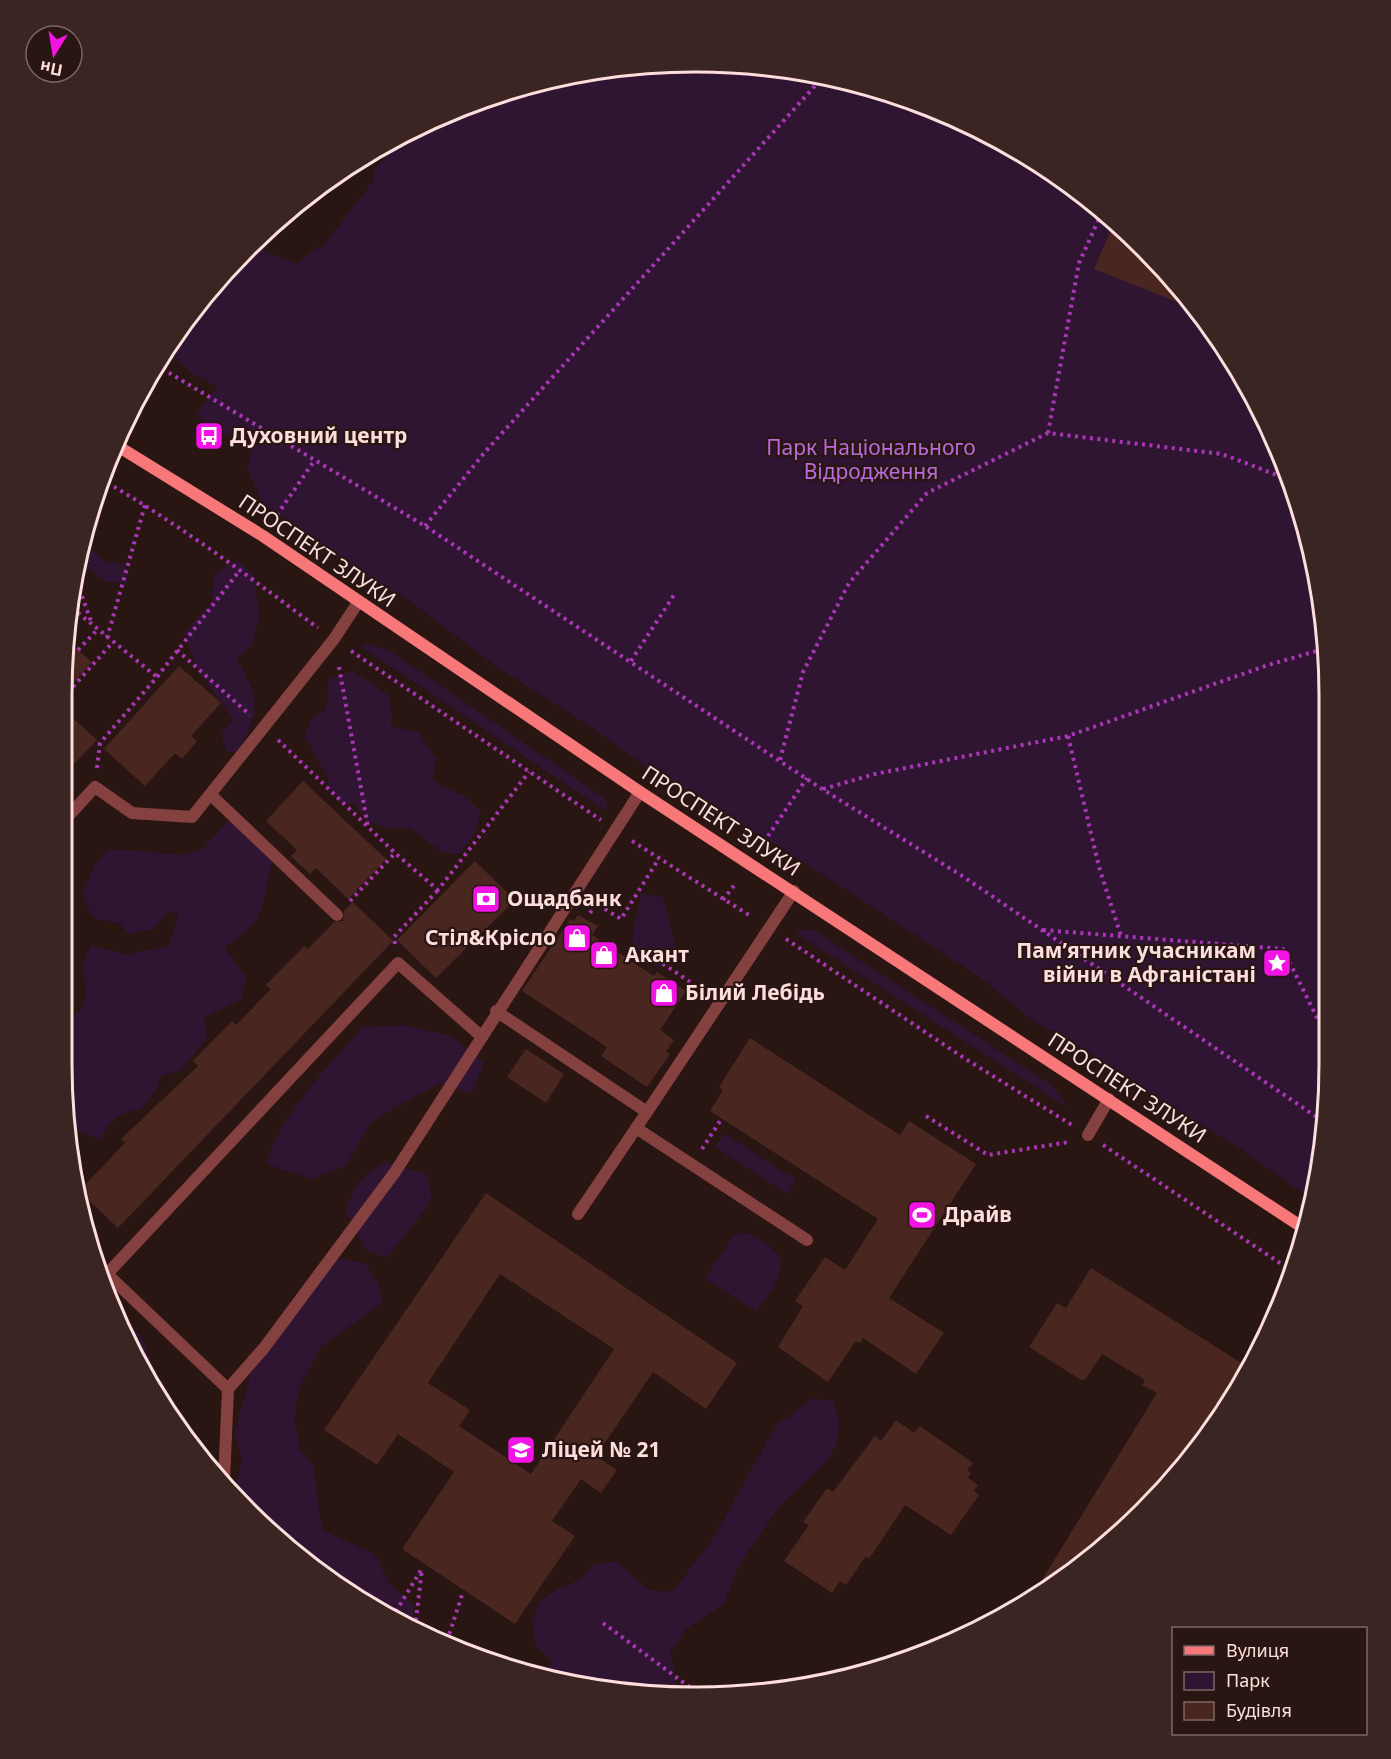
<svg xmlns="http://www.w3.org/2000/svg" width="1391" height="1759" font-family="'Noto Sans',sans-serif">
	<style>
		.green { fill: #301533 }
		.building { fill: #49261f; fill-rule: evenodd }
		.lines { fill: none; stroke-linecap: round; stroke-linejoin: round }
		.path { stroke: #a937b5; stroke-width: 4; stroke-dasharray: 3 4.5; stroke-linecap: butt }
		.service { stroke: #854040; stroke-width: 12 }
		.secondary { stroke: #f8787a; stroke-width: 12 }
		.labels { text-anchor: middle; stroke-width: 4.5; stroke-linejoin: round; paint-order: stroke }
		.poi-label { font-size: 21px; font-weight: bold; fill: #fddedc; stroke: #291512; text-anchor: start }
		.park-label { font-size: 21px; fill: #ba6ada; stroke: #291512 }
		.street-label { font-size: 21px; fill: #fddedc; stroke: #291512 }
		.rim { fill: none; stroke: #fddedc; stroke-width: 3 }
	</style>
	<rect width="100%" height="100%" fill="#291512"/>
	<g class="green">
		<polygon points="737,63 859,83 976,127 1081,192 1172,277 1244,378 1296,492 1328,654 1329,1064 1317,1187 1313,1200 1241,1149 1155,1097 1084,1049 1035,1022 978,976 777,845 679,791 591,727 496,666 410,601 355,570 263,504 247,468 251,452 196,415 217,386 193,374 166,350 193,309 237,262 246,261 258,245 266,252 298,264 317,247 322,248 373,181 375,168 410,132 491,95 612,67"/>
		<polygon points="85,545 107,562 125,565 128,583 107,582 89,569 80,570"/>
		<path d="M 236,559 L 254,575 L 259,618 L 252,645 L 236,659 C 262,700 259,708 239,752 L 227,752 L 221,734 L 233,720 L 195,664 L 184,633 L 211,603 L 214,575 Z"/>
		<polygon points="369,644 390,651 600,795 608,803 606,811 360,646"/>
		<polygon points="353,671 388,695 392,713 391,726 418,732 436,759 432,780 444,788 463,795 482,813 471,839 458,855 440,851 411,828 388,828 366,821 355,804 340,803 330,790 328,777 304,736 312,719 326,709 329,679"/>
		<path d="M 229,820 L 274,858 C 258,904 273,918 224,947 L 246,977 L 241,1000 L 204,1017 L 207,1038 L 180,1071 L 162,1075 L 155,1091 L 141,1109 C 120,1113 110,1119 101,1139 L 70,1129 L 62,1064 L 62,1028 L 81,1010 L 87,994 L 82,966 L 91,946 L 127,954 L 169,946 L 178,916 L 171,910 L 153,929 L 128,934 L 120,923 L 94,919 L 82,894 L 94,866 L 108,849 L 181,855 L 203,849 Z"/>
		<polygon points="641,894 663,897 678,959 658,967 638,958 632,937"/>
		<polygon points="812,929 1053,1086 1067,1107 794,932"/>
		<path d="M 402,1025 L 451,1036 L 484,1063 L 472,1093 L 439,1083 L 372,1121 L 345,1166 L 312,1179 L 266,1164 C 283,1111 327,1068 363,1027 Z"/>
		<polygon points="724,1133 796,1180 787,1194 715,1147"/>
		<path d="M 385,1162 L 426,1174 L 432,1195 L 427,1206 L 387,1258 L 366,1250 L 346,1211 C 353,1184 362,1177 385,1162 Z"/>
		<path d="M 741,1232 C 761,1237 771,1244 782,1262 L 776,1283 L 757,1311 L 705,1279 L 733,1236 Z"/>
		<polygon points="336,1257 366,1264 379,1286 383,1302 321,1347 298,1390 295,1420 300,1450 313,1464 322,1530 375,1554 389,1583 415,1606 411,1626 379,1613 247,1512 233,1493 242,1461 235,1433 253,1364 270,1350 291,1311"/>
		<polygon points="123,1324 140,1334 160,1384 187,1422 189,1436 147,1381"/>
		<polygon points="812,1398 833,1401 839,1422 837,1444 826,1462 778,1508 739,1565 723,1605 686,1629 670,1653 679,1695 543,1677 552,1661 536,1645 532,1623 539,1602 558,1589 579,1580 594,1564 617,1562 649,1590 672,1592 711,1542 777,1424 796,1412"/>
	</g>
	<g class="building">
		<polygon points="1114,223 1172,277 1195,309 1094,269"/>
		<polygon points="66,640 92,662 63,694 63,654"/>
		<polygon points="179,666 221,703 191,736 197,741 182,759 175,753 145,786 104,749"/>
		<polygon points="63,709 97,740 62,777 63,745"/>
		<polygon points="303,781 386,859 348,899 316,868 310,874 301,866 291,856 297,850 266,821"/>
		<polygon points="475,861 515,900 436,978 397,940"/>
		<polygon points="353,902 393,941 118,1228 79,1191 125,1143 121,1139 198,1066 193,1061 232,1021 236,1025 271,989 266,985 304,946 308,949 334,922 343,921 344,911"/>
		<polygon points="578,915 598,926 592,935 654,976 657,972 686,991 660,1030 674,1040 666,1051 670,1054 647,1087 601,1056 607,1047 522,991 570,919 574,921"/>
		<polygon points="750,1038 900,1135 909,1121 976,1164 889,1298 944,1333 916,1374 863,1338 860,1343 856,1341 828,1382 778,1347 803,1306 795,1301 825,1257 845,1270 878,1219 710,1111 723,1090 719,1087"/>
		<polygon points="526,1049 564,1074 546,1103 507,1077"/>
		<path d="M 486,1193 L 737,1363 L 706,1409 L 653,1372 L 596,1456 L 617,1470 L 601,1493 L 581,1479 L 552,1521 L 575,1536 L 515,1624 L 402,1549 L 454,1472 L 398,1434 L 377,1465 L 324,1430 ZM 500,1274 L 614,1349 L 531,1474 L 459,1426 L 470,1410 L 428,1383 Z"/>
		<polygon points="1091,1268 1243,1364 1189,1454 1114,1540 1029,1601 1157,1393 1142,1385 1145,1380 1102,1354 1085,1380 1081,1380 1029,1347 1057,1303 1066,1308"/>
		<polygon points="896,1420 914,1433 920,1426 973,1463 967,1470 971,1473 968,1478 978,1485 974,1491 979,1495 951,1535 905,1505 869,1559 866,1556 846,1585 840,1581 832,1593 784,1561 809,1525 803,1522 827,1488 833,1492 875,1436 881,1441"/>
	</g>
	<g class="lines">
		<g class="path">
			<polyline points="156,365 425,526 822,789 964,877 1324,1122"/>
			<polyline points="1048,433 1079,263 1102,212"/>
			<path d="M 101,479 C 177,523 247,575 318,628"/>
			<polyline points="277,515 314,461"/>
			<polyline points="425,526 485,452 823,77"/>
			<polyline points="77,582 92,624"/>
			<polyline points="72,608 157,677"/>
			<polyline points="107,638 145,505"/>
			<polyline points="78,650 97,630"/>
			<polyline points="177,650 250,715"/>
			<polyline points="351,651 601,820"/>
			<polyline points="631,661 676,592"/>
			<polyline points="339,667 368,827"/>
			<polyline points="63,698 112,643"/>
			<polyline points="1068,736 1099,867 1121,936"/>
			<polyline points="278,740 395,853 438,890 529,772"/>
			<polyline points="780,760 803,672 849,583 927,493 1048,433 1222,454 1290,480"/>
			<polyline points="97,768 100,743 157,677 240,570"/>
			<polyline points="823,789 875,774 1068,736 1268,665 1327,648"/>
			<polyline points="768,836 807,778"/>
			<polyline points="632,841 752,917"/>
			<polyline points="723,900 736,883"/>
			<polyline points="350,901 395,853"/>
			<polyline points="592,901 621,919 658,860"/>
			<polyline points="590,913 596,904"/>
			<polyline points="1043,930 1283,949 1329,1042"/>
			<polyline points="786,939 964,1058 1072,1125"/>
			<polyline points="395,944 394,937 438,890"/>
			<polyline points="644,951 705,992"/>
			<polyline points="926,1116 988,1155 1069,1142"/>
			<polyline points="1103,1145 1292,1271"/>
			<polyline points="702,1149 722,1118"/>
			<polyline points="392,1618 421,1570"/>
			<polyline points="603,1623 703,1697"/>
			<polyline points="415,1628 422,1569"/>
			<polyline points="447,1641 462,1595"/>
		</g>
		<g class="service">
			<polyline points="211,795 337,915"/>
			<polyline points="62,823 95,787 132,813 192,817 334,639 359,601"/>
			<polyline points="496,1011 647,1112 794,891"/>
			<polyline points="636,1128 807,1240"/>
			<polyline points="1088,1135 1109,1099"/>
			<polyline points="578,1214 647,1112"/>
			<polyline points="102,1273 107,1274 228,1389"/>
			<polyline points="107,1274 398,963 481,1036"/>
			<polyline points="224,1481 228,1389 264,1348 395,1172 640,792"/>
		</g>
		<polyline class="secondary" points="116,445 263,536 640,792 1305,1229"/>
	</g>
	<defs>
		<g id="bus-square" transform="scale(1.5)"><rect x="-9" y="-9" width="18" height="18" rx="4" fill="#f213e5" stroke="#291512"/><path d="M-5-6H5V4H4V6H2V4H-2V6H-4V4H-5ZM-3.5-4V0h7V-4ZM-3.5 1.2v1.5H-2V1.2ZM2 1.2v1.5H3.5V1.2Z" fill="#fff"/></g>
		<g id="bank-square" transform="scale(1.5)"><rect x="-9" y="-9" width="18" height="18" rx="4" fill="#f213e5" stroke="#291512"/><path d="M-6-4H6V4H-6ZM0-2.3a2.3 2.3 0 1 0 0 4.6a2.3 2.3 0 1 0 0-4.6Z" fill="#fff"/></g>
		<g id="shop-square" transform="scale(1.5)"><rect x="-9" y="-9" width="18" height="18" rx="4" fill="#f213e5" stroke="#291512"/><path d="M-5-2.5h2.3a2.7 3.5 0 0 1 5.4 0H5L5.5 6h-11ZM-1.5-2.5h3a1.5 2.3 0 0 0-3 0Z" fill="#fff"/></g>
		<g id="sight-square" transform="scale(1.5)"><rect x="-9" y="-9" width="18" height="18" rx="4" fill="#f213e5" stroke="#291512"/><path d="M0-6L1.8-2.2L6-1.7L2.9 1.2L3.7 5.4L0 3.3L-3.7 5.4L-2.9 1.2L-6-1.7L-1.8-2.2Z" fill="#fff"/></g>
		<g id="stadium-square" transform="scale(1.5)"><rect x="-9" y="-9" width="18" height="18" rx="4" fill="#f213e5" stroke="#291512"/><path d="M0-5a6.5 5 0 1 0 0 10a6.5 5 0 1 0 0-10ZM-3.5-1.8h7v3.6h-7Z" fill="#fff"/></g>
		<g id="school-square" transform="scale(1.5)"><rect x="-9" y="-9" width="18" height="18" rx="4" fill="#f213e5" stroke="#291512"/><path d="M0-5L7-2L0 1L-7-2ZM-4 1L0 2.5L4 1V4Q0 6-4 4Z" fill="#fff"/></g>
	</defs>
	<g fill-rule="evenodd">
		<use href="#bus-square" x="209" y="436"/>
		<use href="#bank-square" x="486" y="899"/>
		<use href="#shop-square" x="577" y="938"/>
		<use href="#shop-square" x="604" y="955"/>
		<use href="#sight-square" x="1277" y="963"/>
		<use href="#shop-square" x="664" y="993"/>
		<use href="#stadium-square" x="922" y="1215"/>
		<use href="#school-square" x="521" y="1450"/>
	</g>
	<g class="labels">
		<g class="poi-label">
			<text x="230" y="443">Духовний центр</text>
			<text x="507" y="906">Ощадбанк</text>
			<text x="556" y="945" text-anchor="end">Стіл&amp;Крісло</text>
			<text x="1256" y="958" text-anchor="end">Пам’ятник учасникам<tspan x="1256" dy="24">війни в Афганістані</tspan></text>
			<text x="625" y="962">Акант</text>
			<text x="685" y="1000">Білий Лебідь</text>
			<text x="943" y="1222">Драйв</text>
			<text x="542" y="1457">Ліцей № 21</text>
		</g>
		<g class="park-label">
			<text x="871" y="455">Парк Національного<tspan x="871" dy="24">Відродження</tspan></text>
		</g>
		<g class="street-label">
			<text transform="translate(317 551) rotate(34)" y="7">ПРОСПЕКТ ЗЛУКИ</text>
			<text transform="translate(721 821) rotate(33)" y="7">ПРОСПЕКТ ЗЛУКИ</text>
			<text transform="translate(1127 1088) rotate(33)" y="7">ПРОСПЕКТ ЗЛУКИ</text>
		</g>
	</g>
	<path d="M0 0H1391V1759H0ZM695 72H696A623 623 0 0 1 1319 695V1064A623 623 0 0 1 696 1687H695A623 623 0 0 1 72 1064V695A623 623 0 0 1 695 72Z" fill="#3a2522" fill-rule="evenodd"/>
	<path class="rim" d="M695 72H696A623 623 0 0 1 1319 695V1064A623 623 0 0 1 696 1687H695A623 623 0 0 1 72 1064V695A623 623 0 0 1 695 72Z"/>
	<rect x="1172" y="1627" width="195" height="108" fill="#291512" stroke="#7e6563" stroke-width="1.5"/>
	<rect x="1184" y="1646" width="30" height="9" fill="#f8787a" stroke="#7e6563" stroke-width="1.5"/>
	<text x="1226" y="1657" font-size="18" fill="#fddedc">Вулиця</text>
	<rect x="1184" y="1672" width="30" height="18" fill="#301533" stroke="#7e6563" stroke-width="1.5"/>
	<text x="1226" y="1687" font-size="18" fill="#fddedc">Парк</text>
	<rect x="1184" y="1702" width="30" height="18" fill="#49261f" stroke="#7e6563" stroke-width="1.5"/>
	<text x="1226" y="1717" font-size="18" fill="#fddedc">Будівля</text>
	<g transform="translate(54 54) rotate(191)"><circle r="28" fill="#291512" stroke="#7e6563" stroke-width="1.5"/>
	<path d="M0-4.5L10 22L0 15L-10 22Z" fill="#f213e5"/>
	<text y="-9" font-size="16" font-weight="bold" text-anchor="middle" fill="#fddedc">Пн</text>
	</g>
</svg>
